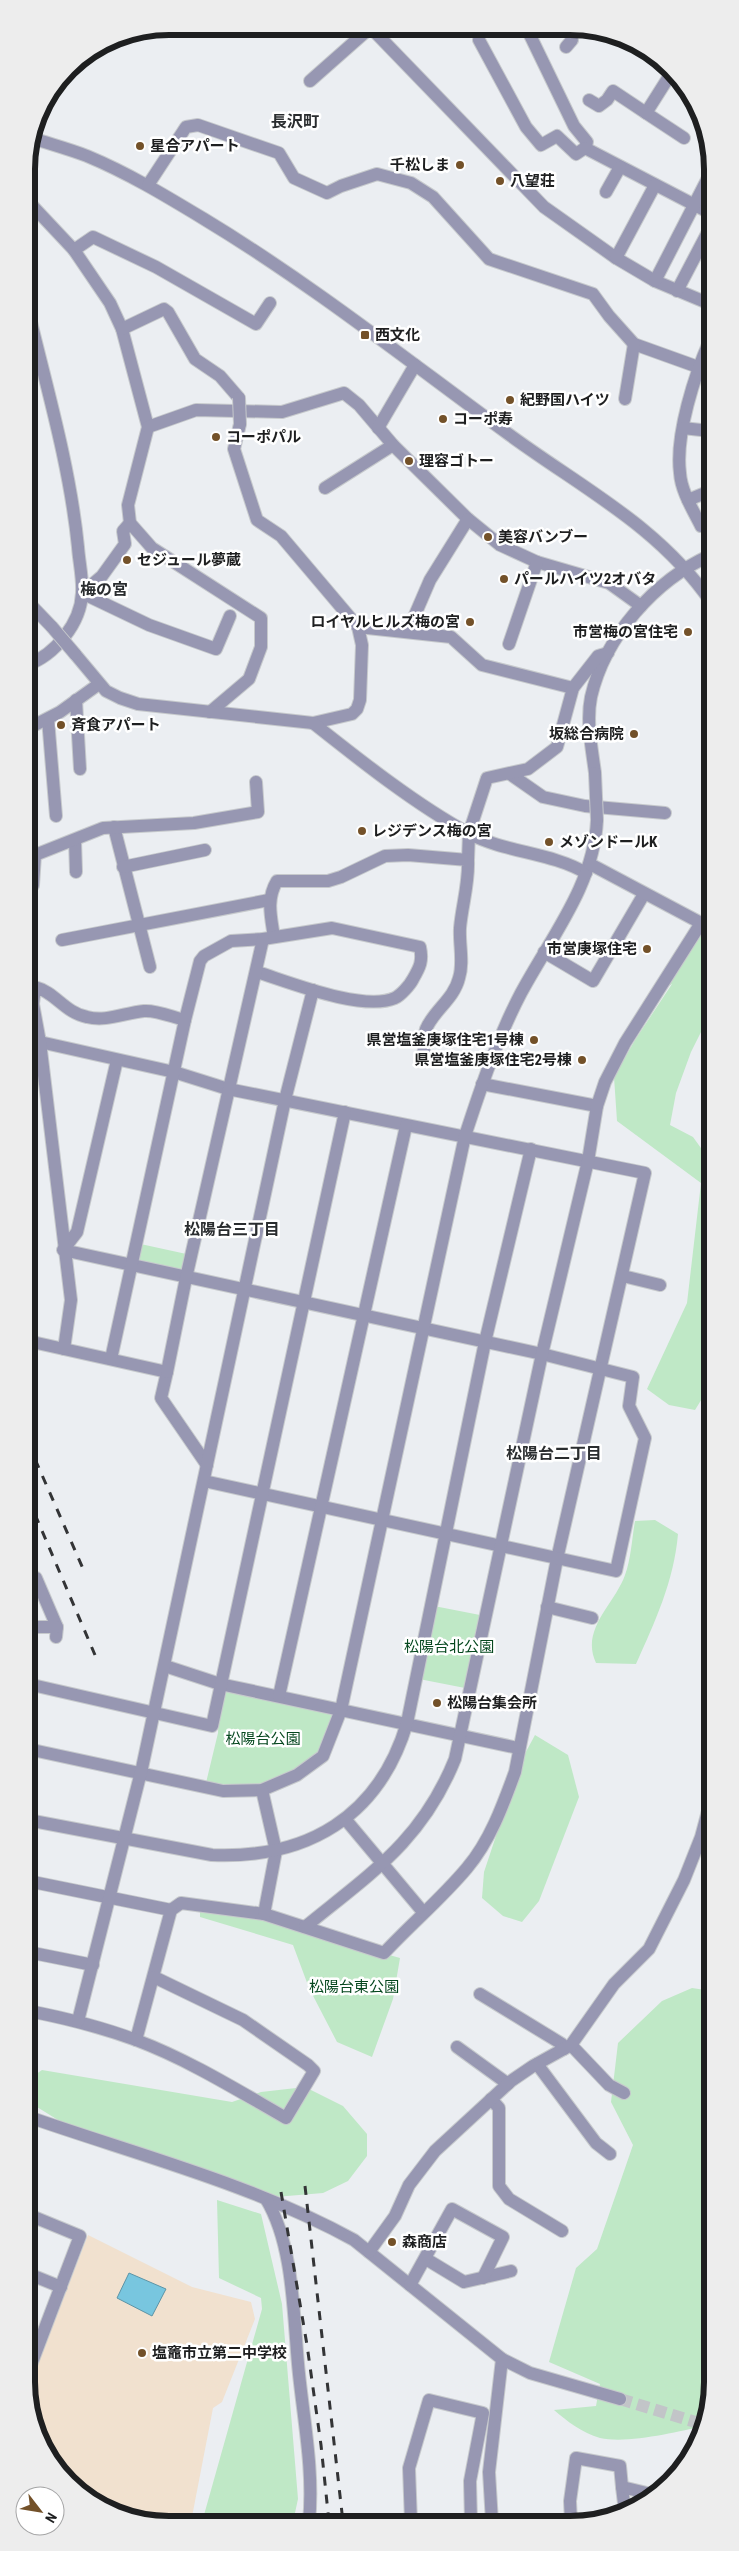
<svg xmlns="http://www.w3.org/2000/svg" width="739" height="2551" font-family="'Roboto Condensed','Noto Sans JP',sans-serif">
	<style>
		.education { fill: #f1e1cf }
		.green { fill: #bfe8c6 }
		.water { fill: #78c6df; stroke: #5d94a6 }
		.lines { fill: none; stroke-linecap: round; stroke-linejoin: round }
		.minor-tunnel { stroke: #c2c5c8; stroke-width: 12; stroke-dasharray: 12 6; stroke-linecap: butt }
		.minor-casing { stroke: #c6c9cc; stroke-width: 14 }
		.minor { stroke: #9797b2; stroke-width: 12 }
		.rail { stroke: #333436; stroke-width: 3; stroke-dasharray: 9 9; stroke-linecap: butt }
		.minor-bridge-casing { stroke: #c6c9cc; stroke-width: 14; stroke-linecap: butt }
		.minor-bridge { stroke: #9797b2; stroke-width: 12 }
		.poi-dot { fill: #735129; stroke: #fff; stroke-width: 2 }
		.labels { text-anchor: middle; stroke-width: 5; stroke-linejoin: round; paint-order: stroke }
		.poi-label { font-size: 15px; font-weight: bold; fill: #1e1f20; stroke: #fff; text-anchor: start }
		.park-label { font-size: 15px; fill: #06481f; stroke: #fff }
		.neighbourhood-label { font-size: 16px; font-weight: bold; fill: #2a2d2f; stroke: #fff }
		.rim { fill: none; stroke: #1e1f20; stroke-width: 6 }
	</style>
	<rect width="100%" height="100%" fill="#ebeef2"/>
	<polygon class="education" points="88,2235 192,2287 251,2302 255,2319 222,2402 213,2408 191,2522 141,2522 68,2483 29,2410 29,2387"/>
	<g class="green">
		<polygon points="701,923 711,927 711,1012 691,1052 676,1093 670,1125 693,1137 711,1162 711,1384 695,1410 669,1405 647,1389 687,1303 701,1183 617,1121 614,1077 635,1040 672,984 662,990"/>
		<polygon points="136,1243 191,1255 186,1278 131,1266"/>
		<path d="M 655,1520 L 678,1534 C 674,1581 655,1622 636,1664 L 596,1663 C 580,1629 615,1604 625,1575 C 631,1559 632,1538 635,1521 Z"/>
		<polygon points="434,1606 480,1615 465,1688 419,1679"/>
		<polygon points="220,1684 341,1710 323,1756 262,1790 205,1787 218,1733"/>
		<polygon points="535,1735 568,1755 579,1797 539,1901 522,1922 503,1916 482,1898 484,1872 521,1761"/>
		<polygon points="200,1909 261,1919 400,1958 393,1999 372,2057 337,2042 309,1988 293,1945 200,1917"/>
		<path d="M 692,1988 L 712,1991 L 712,2391 L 704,2426 C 676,2432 628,2444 600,2438 C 582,2433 567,2421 554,2410 L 596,2406 L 600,2384 L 549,2362 L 576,2268 L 597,2249 L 633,2145 L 611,2102 L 618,2043 L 662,2001 Z"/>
		<polygon points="42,2070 232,2102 261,2092 305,2087 343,2106 367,2134 367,2156 348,2181 323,2193 275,2197 74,2130 29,2102 29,2079"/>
		<polygon points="217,2200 261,2214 282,2304 298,2499 293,2522 202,2522 262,2309 261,2298 219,2278"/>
	</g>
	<polygon class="water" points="129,2273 166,2289 152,2316 117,2298"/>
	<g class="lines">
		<polyline class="minor-tunnel" points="620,2399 705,2425"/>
		<g class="minor-casing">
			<g id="minor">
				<polyline points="371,28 544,207 616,258 655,281 710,304"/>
				<polyline points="527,29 574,126 587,142 585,148 710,213"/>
				<polyline points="479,40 526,127 541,145 557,136 576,154 585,148"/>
				<polyline points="566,47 572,40 569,29"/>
				<polyline points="675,76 670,75 646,113 684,138"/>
				<polyline points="310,81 370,28"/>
				<polyline points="589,100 599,106 607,100 613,91 646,113"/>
				<path d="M 32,138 C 50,144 69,149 87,156 C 128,173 166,196 204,219 C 310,283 407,360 507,433 C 580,487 658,525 711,602"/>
				<polyline points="148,185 186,127 198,125 279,153 294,178 327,193 341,186 377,174 411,183 433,197 489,259 593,294 609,316 634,344 698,367"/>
				<polyline points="606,192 620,167"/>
				<polyline points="27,200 74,250 110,303 122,329 148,427 128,505 130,523 152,548 261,618 261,647 249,679 210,712"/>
				<polyline points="74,250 93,237 156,267 256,324 270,303"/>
				<polyline points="616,258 655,185"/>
				<polyline points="655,281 710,174"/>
				<polyline points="677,291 710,228"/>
				<path d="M 27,306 C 46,385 70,466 78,547 C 79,562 83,578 82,593 C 81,623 55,655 27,665"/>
				<polyline points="122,329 164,309 168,312 195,359 220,376 239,398"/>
				<path d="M 710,340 C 695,374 675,435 680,473 C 681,491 693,510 701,526 L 710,526"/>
				<polyline points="625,399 634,344"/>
				<polyline points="148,427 196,410 282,412 344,393 359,405 393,445 468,519 500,545 537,562 609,583 641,606"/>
				<polyline points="378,428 415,365"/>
				<polyline points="683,428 710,431"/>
				<polyline points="325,488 393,445"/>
				<polyline points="688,500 710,491"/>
				<polyline points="130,523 123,531 125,544 102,576 82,593 149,625 216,649 230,616"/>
				<polyline points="27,601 52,627"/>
				<polyline points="358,627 451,637 482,665 573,688"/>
				<polyline points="408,631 430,580 468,519"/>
				<polyline points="509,644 537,562"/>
				<polyline points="75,654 106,691 120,698 138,704 313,723 352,714 357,709 360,700 362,645 358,627 281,536 257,520 234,449 240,424"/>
				<polyline points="76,700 80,769"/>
				<polyline points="48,719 56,816"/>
				<path d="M 313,723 C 361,761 415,804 468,833 C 506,853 550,852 586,873"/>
				<polyline points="27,729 60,712 99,684"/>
				<path d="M 595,773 C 592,749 586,722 591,697 C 605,636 655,580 711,555"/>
				<polyline points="510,774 543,797 585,806 665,813"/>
				<polyline points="114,827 150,967"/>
				<polyline points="75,840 76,872"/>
				<polyline points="468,860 469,833 487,778 528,769 557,747 573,688 598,656 608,653"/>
				<polyline points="123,867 205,850"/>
				<polyline points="27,887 33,885 35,855 103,828 194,823 258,812 256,782"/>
				<polyline points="27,924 29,886"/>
				<path d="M 274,937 C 271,917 266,899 277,881 L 328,881 L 341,877 L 385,856 L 408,855 L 468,860 C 469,884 462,905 460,928 C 459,944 464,963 459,978 C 454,999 434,1010 426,1029 C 423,1038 424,1051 424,1060"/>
				<polyline points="62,940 269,900"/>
				<polyline points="544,952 593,981 644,894"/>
				<path d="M 40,1042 L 174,1072 L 228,1089 L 645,1173 L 557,1559 L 515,1772 C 503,1805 490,1841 467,1868 C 442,1898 411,1924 384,1953 L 264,1914 L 181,1903 L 171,1910"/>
				<polyline points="117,1060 77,1232 63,1250 542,1354 633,1377 629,1406 645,1438 616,1571 204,1481"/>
				<polyline points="482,1084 597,1106"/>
				<polyline points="623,1276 660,1285"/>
				<polyline points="28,1341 167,1372 161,1398 207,1465"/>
				<path d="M 64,1349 L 71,1300 L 40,1042 L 33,1004 L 35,987 C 55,992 65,1013 87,1017 C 106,1022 124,1013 144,1011 C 157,1010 172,1017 185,1020"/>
				<path d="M 111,1359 L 185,1020 L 200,961 L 204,956 L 231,941 L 263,939 L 332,928 L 420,947 C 423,961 420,967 413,979 C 410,985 401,995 395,998 C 363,1012 289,982 257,972"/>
				<polyline points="167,1372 186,1278 263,939"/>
				<polyline points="28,1578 36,1578 57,1627 56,1637"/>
				<polyline points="547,1607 592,1618"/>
				<polyline points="28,1627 57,1627"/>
				<polyline points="165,1666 220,1684 518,1748"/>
				<polyline points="28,1684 212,1726 345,1112"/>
				<polyline points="279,1696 406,1126"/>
				<path d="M 28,1749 L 223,1791 L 262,1790 L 297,1775 L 323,1756 L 341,1710 L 465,1136 C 481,1087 497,1039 521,993 C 551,937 594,885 597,820"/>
				<polyline points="262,1790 276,1851 264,1914"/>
				<path d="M 28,1820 L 212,1855 C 307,1859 379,1817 407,1723 L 485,1342 L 531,1149"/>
				<polyline points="346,1820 423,1912"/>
				<polyline points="28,1881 171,1910 136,2040"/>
				<path d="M 305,1927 C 371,1873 422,1841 455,1759 L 542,1354 L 588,1161 L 597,1106 L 605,1082 L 625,1043 L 701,923 L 590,864"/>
				<polyline points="28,1952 93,1965"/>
				<polyline points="480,1994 562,2044 564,2049"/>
				<path d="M 29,2011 C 65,2018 101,2027 136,2040 C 189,2060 237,2090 286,2118 L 314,2071 L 308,2065 L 243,2020 L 154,1977"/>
				<polyline points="78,2021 142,1768 285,1100 313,990"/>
				<polyline points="571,2045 609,2085 624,2093"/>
				<polyline points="457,2047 508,2084"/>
				<polyline points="537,2064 596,2143 610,2154"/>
				<polyline points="491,2099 499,2108 499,2186 509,2199 562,2231"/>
				<path d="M 29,2117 C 138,2155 252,2184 354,2240 L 502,2359 L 489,2472 L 492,2522"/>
				<path d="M 266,2199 C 295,2247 293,2319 299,2374 C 304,2422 314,2473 309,2522"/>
				<polyline points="29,2215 80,2236 29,2370"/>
				<polyline points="369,2252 395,2216 409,2185 435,2151 511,2081 533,2066 571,2045 614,1984 649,1949 684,1880 701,1837 712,1796"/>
				<polyline points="426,2259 464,2282 511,2271"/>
				<polyline points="29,2274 61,2287"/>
				<polyline points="410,2285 452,2209 503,2237 483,2278"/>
				<polyline points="502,2359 530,2373 620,2399"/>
				<polyline points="625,2512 622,2487 655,2495"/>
				<polyline points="411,2522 409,2468 429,2400 483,2413 470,2481 471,2522"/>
				<polyline points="571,2522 570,2501 576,2458 620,2466 622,2487"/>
			</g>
		</g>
		<use href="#minor" class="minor"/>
		<g class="rail">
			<polyline points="28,1443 84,1571"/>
			<polyline points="28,1498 95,1655"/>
			<polyline points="305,2186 343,2522"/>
			<polyline points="281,2192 307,2345 321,2445 329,2522"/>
		</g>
		<g class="minor-bridge-casing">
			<g id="minor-bridge">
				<polyline points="239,398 240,424"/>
				<polyline points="52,627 75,654"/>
				<polyline points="595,773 597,820"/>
			</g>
		</g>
		<use href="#minor-bridge" class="minor-bridge"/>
	</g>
	<g class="poi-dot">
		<circle cx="140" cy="146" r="5"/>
		<circle cx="460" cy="165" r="5"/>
		<circle cx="500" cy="181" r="5"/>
		<rect x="360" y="330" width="10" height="10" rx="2.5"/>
		<circle cx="510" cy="400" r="5"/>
		<circle cx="443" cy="419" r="5"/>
		<circle cx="216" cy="437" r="5"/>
		<circle cx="409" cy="461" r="5"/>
		<circle cx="488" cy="537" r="5"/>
		<circle cx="127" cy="560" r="5"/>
		<circle cx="504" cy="579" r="5"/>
		<circle cx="470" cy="622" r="5"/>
		<circle cx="688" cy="632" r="5"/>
		<circle cx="61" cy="725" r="5"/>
		<circle cx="634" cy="734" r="5"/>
		<circle cx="362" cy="831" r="5"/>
		<circle cx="549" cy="842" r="5"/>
		<circle cx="647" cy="949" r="5"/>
		<circle cx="534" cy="1040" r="5"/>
		<circle cx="582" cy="1060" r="5"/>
		<circle cx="437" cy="1703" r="5"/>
		<circle cx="392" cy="2242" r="5"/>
		<circle cx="142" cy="2353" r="5"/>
	</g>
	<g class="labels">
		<g class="poi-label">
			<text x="150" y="151">星合アパート</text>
			<text x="450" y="170" text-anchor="end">千松しま</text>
			<text x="510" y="186">八望荘</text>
			<text x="375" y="340">西文化</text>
			<text x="520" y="405">紀野国ハイツ</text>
			<text x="453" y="424">コーポ寿</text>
			<text x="226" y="442">コーポパル</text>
			<text x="419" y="466">理容ゴトー</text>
			<text x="498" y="542">美容バンブー</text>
			<text x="137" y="565">セジュール夢蔵</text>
			<text x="514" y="584">パールハイツ2オバタ</text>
			<text x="460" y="627" text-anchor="end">ロイヤルヒルズ梅の宮</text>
			<text x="678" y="637" text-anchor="end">市営梅の宮住宅</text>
			<text x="71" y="730">斉食アパート</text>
			<text x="624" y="739" text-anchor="end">坂総合病院</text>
			<text x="372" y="836">レジデンス梅の宮</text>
			<text x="559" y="847">メゾンドールK</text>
			<text x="637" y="954" text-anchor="end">市営庚塚住宅</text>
			<text x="524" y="1045" text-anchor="end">県営塩釜庚塚住宅1号棟</text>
			<text x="572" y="1065" text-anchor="end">県営塩釜庚塚住宅2号棟</text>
			<text x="447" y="1708">松陽台集会所</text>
			<text x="402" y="2247">森商店</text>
			<text x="152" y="2358">塩竈市立第二中学校</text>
		</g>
		<g class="park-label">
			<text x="449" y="1652">松陽台北公園</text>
			<text x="263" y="1744">松陽台公園</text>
			<text x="354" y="1992">松陽台東公園</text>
		</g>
		<g class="neighbourhood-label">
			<text x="295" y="127">長沢町</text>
			<text x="104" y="595">梅の宮</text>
			<text x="232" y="1235">松陽台三丁目</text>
			<text x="554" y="1459">松陽台二丁目</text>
		</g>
	</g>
	<path d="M0 0H739V2551H0ZM169 35H570A134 134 0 0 1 704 169V2382A134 134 0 0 1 570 2516H169A134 134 0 0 1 35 2382V169A134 134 0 0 1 169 35Z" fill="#ededed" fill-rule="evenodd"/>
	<path class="rim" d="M169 35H570A134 134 0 0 1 704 169V2382A134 134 0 0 1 570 2516H169A134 134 0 0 1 35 2382V169A134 134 0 0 1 169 35Z"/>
	<g transform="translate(40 2511) rotate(121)"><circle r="24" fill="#ffffff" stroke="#a5a5a6"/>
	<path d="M0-4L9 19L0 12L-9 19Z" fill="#735129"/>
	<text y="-8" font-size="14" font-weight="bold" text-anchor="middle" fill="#1e1f20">N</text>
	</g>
</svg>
